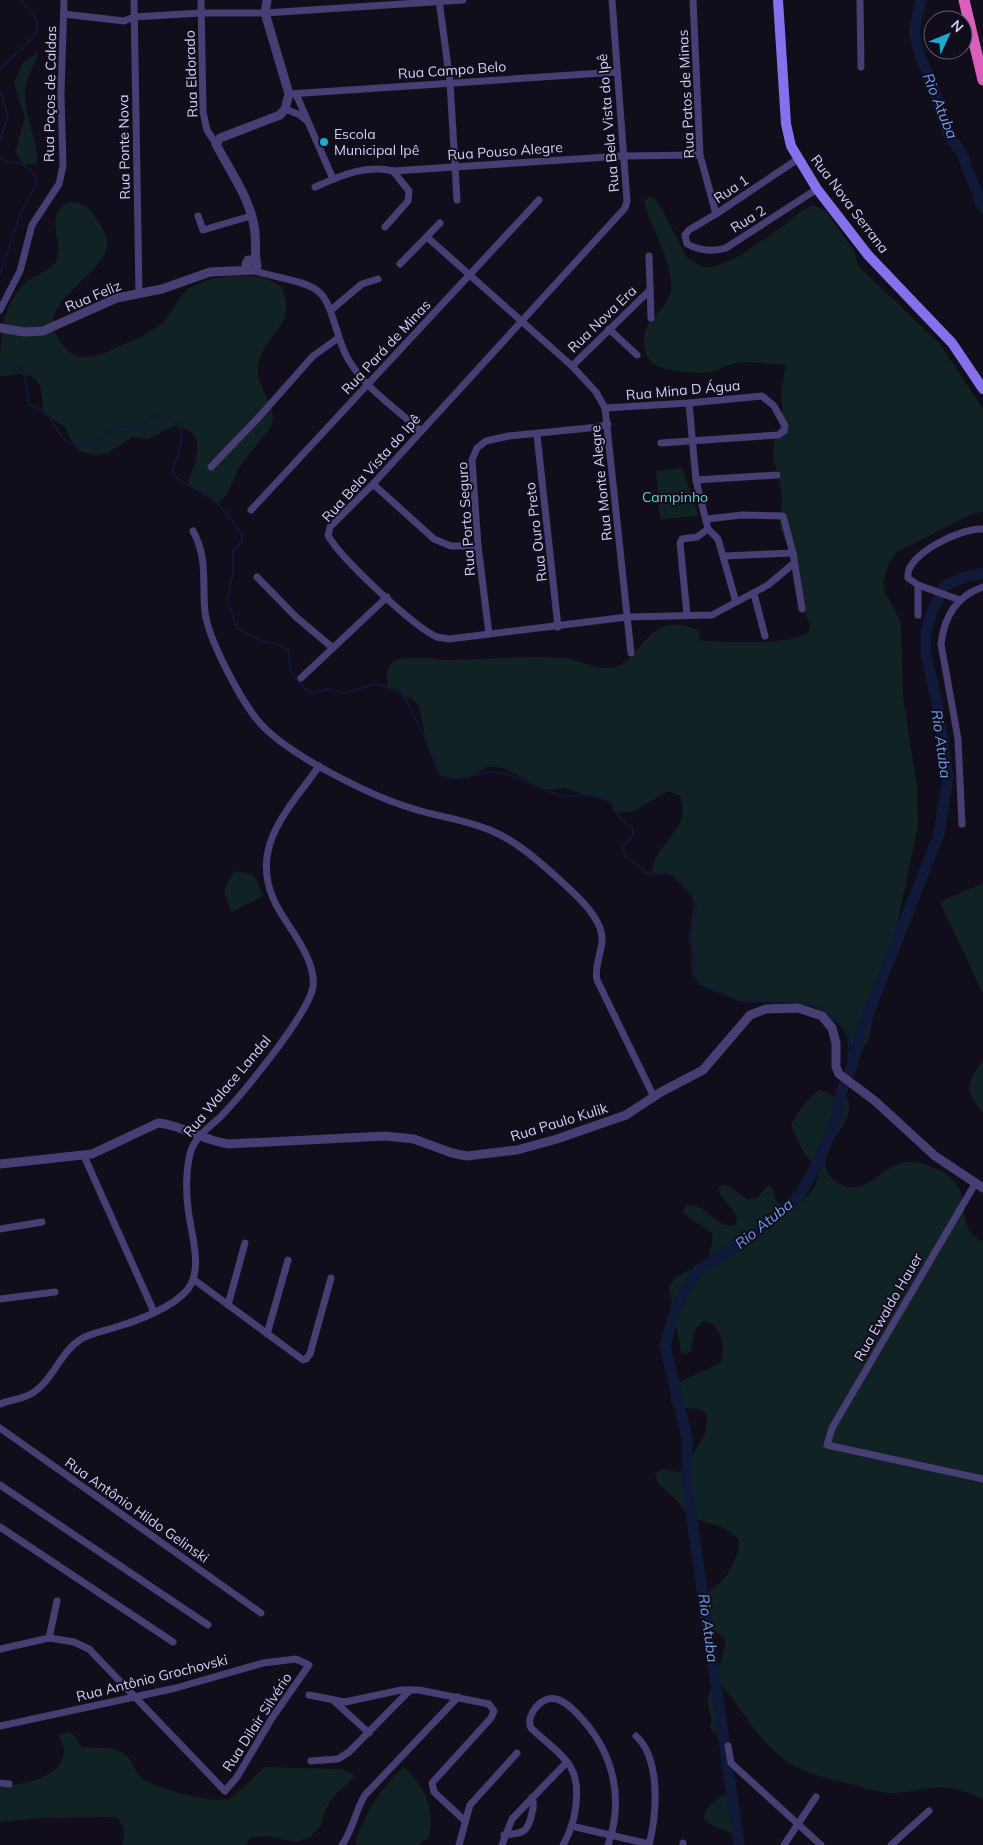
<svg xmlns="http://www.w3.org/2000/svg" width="983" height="1845" font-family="Mulish,sans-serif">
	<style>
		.green { fill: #112224 }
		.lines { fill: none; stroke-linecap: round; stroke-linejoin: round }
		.stream { stroke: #101937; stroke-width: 2 }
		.river { stroke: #101937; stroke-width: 11 }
		.minor { stroke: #473e74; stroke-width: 7 }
		.tertiary { stroke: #473e74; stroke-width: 9 }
		.secondary { stroke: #8571ec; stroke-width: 10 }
		.trunk { stroke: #da5eba; stroke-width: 11 }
		.poi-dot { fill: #1caad5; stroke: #110d1a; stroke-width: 2 }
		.labels { text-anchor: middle; stroke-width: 4; stroke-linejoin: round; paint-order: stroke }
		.street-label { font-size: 14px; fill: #d8cdf8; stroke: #110d1a }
		.poi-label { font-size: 14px; fill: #d8cdf8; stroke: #110d1a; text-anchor: start }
		.park-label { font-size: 14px; fill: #64cec2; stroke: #110d1a }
		.water-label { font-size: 15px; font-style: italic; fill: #699deb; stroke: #110d1a }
	</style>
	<rect width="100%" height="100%" fill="#110d1a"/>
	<g class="green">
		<path d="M 39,51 C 35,64 26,77 25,91 C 23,117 39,139 37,164 L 24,164 L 15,152 L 25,118 L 14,83 L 22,64 Z"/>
		<path d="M 649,196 L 656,200 L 662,209 L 687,258 L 703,267 L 713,267 L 736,258 L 781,228 L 801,211 L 813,205 L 826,211 L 854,251 L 858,266 L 939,343 L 983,409 L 983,512 L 971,514 L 896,553 L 889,563 L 883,583 L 885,592 L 901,622 L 903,696 L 917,788 L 918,826 L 895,935 L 880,987 L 868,1040 L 857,1059 L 843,1028 L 814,1007 L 800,1003 L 736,1000 L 698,984 L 691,972 L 692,954 L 689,940 L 694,902 L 690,895 L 673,876 L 664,873 L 652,875 C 652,840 695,832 679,795 L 668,791 L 634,811 L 614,813 L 610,802 L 564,788 L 546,790 L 505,769 L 496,767 L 486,767 L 468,778 L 444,777 L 438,774 L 427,746 L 419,706 L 413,700 L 387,686 L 387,670 L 392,662 C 410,653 432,660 451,660 C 489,659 527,655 566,658 C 579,660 592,668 606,668 C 644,669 644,604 699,631 L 700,641 C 728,641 787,647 809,632 L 810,625 L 798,594 L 788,546 L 780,529 L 782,494 L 773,456 L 774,439 L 783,419 L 781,394 L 786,365 C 770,364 753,361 737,363 C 728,364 720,370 712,372 C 700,375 662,371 652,363 C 646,357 643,346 644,338 C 645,317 669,310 671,289 C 673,263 651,228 644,202 Z"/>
		<path d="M 68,202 C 81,201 89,207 96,218 C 101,226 108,235 107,245 C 105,279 19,306 69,351 C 84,364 102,354 118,347 C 136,339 156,332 169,315 C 176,306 179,295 189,288 C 210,275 264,268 282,288 C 298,328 262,334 258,366 C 255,389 278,402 272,425 C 262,440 246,455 238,470 C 231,483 231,495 217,503 L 191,488 L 188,482 C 196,460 210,431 174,426 L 148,439 L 132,437 L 108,453 L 94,455 L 80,451 L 75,447 L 64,426 L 44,414 C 40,397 47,376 20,374 C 13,374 7,377 0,376 C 0,342 0,304 26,282 C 36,275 47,272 55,263 C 67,239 41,222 68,202 Z"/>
		<polygon points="682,468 699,516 660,519 656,471"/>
		<path d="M 234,871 C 256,874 256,875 263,896 L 231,912 L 224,891 Z"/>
		<polygon points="983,883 983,991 982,992 940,902"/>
		<path d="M 983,1061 L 983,1113 C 964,1092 966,1082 983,1061 Z"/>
		<path d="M 819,1090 C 827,1090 832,1098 840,1098 L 845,1095 C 863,1120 817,1142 827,1171 C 829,1176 835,1182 840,1184 C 868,1199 883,1160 911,1162 C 929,1163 955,1174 961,1193 C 966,1210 961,1234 983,1241 L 983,1799 C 969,1793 955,1787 939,1787 C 923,1787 907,1794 890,1793 C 876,1792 863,1787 849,1784 C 802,1772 789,1770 756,1731 C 743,1715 734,1698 719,1683 L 714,1684 L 714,1689 L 723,1739 L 713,1732 L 710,1727 C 715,1714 705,1707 708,1696 C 714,1677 725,1660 725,1639 L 719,1633 C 716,1632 711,1632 708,1631 C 698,1626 696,1608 701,1599 C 705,1593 713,1590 719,1584 C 728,1576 741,1553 739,1540 C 722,1521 713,1528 695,1518 C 684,1512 679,1502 670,1494 C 662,1486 656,1484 655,1473 L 663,1469 L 679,1472 L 686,1468 L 706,1431 L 707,1415 L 700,1409 L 682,1408 L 672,1405 C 670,1394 670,1391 678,1383 L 720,1363 C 728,1349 720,1322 703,1321 L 696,1328 L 690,1352 L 685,1354 L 681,1352 L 669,1288 C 678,1262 715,1279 712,1233 L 683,1213 L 686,1205 C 711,1204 713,1229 735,1225 L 737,1218 C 733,1206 721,1201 718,1188 L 725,1184 L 747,1199 L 756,1199 L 768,1185 L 773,1189 L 775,1199 L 784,1209 C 804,1205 823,1185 817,1164 C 801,1157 798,1139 791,1124 L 804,1104 Z"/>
		<path d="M 67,1732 L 73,1734 L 82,1747 C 96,1748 116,1746 127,1756 C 134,1763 133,1772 145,1780 C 160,1789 215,1805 230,1798 C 240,1793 255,1774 265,1767 L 342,1769 L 356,1776 L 333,1797 L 325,1810 L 321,1825 L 310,1837 L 296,1842 L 266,1836 L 251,1837 L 246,1845 L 123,1845 L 124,1830 L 117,1817 L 40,1818 L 0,1822 L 0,1787 C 21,1784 64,1779 64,1750 C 64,1746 60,1739 58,1735 Z"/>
		<path d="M 403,1767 C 425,1785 435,1810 429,1837 L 418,1845 L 357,1845 L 355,1843 C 367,1809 378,1793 403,1767 Z"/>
		<path d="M 732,1790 L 739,1836 L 713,1826 L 704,1818 C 705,1804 722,1797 732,1790 Z"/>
	</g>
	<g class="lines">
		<g class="stream">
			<path d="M 0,70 C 7,57 42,39 37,22 C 35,15 26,6 21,0"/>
			<polyline points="0,90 8,116 0,140"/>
			<polyline points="0,156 7,162 21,163 33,173 36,179 35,187 20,214 0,274"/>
			<path d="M 0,364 C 32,360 24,386 29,404 C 35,407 44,410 49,416 C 61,433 64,453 94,442 C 103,438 108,430 117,427 L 132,428 L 159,415 C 194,420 180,449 172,471 C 178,483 189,485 200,491 C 218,501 236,521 243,540 L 233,550 L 233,572 L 227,600 L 237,628 L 261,641 L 276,644 L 289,650 L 290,670 L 305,689 L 313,693 L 330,689 L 344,693 L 375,684 L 398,690 L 404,696 L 429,746 L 440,774 C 463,785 477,769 497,772 C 520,775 539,790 562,796 C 571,798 580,794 589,795 C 596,795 605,799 611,801 L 621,820 L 633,828 L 633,835 L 623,847 L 624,855 L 648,874 L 666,873 L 675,876 L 692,895 L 696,909 L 691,939 L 694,954 L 693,972 L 699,984 L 738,1000 L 751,1002 L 766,1001 L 780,1004 L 802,1003 L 816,1006 L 834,1018 L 849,1034 L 848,1077"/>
		</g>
		<g class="river">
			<polyline points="921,0 914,32 921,59 930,77 948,134 961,152 983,208"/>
			<polyline points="739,1845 687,1485 687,1437 665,1346 676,1307 698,1270 747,1240 799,1196 819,1161 837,1116 841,1092 851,1069 861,1032 939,834 948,776 937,702 926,655 926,632 931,614 944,586 965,577 983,573"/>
		</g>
		<g class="minor">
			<polyline points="134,0 139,294"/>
			<polyline points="201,0 203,112 207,130 216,144"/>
			<polyline points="439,0 450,82 457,200"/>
			<path d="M 612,0 L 627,201 L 625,208 L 373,484 L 330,527 L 328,535 C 339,557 414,627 437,637 C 441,638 445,638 449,639 L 627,617 L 712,615 L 768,585 L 793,564"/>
			<polyline points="693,0 700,155 716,214"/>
			<polyline points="860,0 861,67"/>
			<polyline points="64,14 124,21 134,17 201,13 265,13 463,0"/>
			<polyline points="289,94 617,72"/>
			<polyline points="296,94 333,179"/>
			<polyline points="285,109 298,114 306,120"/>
			<path d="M 798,159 L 716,214 L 689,230 L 685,235 L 687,244 C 700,251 712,252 726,248 L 817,189"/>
			<path d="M 315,187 C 340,176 365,164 393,171 L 623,156 L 700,155"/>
			<polyline points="198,216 203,230 251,216"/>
			<polyline points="385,227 408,201 409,191 393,171"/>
			<polyline points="427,237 572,366 596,392 605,408 631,653"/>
			<polyline points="649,256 651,318"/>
			<polyline points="400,264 440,223"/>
			<path d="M 252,270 C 271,277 307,280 320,293 C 333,305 337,341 348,359 C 365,388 396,409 421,431"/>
			<polyline points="0,310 20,271 32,225 59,184 63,166 61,94 64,0"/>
			<polyline points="331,310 362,284 378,279"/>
			<polyline points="609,329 637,355"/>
			<polyline points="572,366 650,290"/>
			<polyline points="689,403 696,480 702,505 708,529 718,539 736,602"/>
			<polyline points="605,408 689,403 762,396 774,406 785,426 784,431 778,435 661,443"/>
			<polyline points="537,435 558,627"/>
			<polyline points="211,467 259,417 313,356 337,339"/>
			<polyline points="696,480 777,475"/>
			<polyline points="373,484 434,539 451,546 478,546"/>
			<polyline points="251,510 539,200"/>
			<polyline points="707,519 742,515 783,516 793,553 802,609"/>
			<path d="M 193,531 C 208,558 202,583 205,612 C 208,639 242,703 260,723 C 288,755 371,796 411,808 C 438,817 467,820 492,831 C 518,842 541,863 562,882 C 576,895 593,910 600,928 C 607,946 593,963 597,980 L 654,1097"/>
			<polyline points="724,556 793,553"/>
			<polyline points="257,577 296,617 333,648"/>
			<polyline points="754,594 765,636"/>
			<path d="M 960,600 L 918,585 L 908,578 C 904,554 964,527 983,529"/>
			<polyline points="687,615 680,543 682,539 697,537 708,529"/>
			<polyline points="918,615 918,585"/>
			<polyline points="489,634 478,546 472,460 477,448 486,441 509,436 599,427 608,424"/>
			<polyline points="301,678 387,597"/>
			<path d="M 962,824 L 958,739 L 941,644 C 944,617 956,596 983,587"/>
			<polyline points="84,1156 154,1312"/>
			<polyline points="975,1184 832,1428 827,1445 983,1479"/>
			<polyline points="0,1229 42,1222"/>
			<polyline points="193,1279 303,1360 306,1359 310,1354 331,1278"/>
			<polyline points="0,1299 55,1292"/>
			<polyline points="228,1305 245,1243"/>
			<polyline points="267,1334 288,1260"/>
			<path d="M 0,1404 C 10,1400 22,1399 31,1394 C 53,1381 60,1352 81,1339 C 92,1333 104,1331 116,1327 C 137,1321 174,1307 188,1289 C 204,1267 190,1231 188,1208 C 186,1191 186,1171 190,1154 C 195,1134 213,1126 226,1111 C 247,1088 308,1014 313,987 C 315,972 306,953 298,940 C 290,926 279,913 273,898 C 250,844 291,807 319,766"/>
			<polyline points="0,1428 261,1613"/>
			<polyline points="0,1485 208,1625"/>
			<polyline points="0,1527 173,1642"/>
			<polyline points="49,1638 57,1601"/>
			<polyline points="0,1649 49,1638 74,1642 89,1649 225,1791 237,1777 272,1718 309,1665 296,1659 263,1663 176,1688 0,1726"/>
			<polyline points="309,1695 345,1702 401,1690 419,1690 489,1704 494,1711 491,1718 432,1783 434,1792 464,1820"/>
			<polyline points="334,1701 369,1733"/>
			<path d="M 636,1736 C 661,1759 657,1814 649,1845"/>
			<polyline points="728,1746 731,1763 821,1845"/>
			<polyline points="311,1761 338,1759 349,1752 410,1690"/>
			<polyline points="0,1783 9,1784"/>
			<polyline points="571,1826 649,1844"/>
			<path d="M 504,1835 C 523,1833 528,1833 532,1813 C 534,1807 534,1803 532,1797"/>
			<polyline points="683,1843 683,1845"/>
			<path d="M 342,1845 C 353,1830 355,1811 365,1795 L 458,1697"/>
			<polyline points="459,1845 470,1805 517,1753"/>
			<polyline points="502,1845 512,1819 567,1762"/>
			<path d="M 563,1845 C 575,1825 583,1787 570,1766 C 561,1752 543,1740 531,1728 C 525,1715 542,1695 556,1699 C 566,1701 576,1712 583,1720 C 614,1755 624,1800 608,1845"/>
			<polyline points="784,1845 816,1797"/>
			<polyline points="891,1845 929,1811"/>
		</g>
		<g class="tertiary">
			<path d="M 256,260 C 255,251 256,242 255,233 C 252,200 230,172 216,144 L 220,138 L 280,115 L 285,109 L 289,94 L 265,13 L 267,0"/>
			<polyline points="0,328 24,332 43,331 117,298 162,289 210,272 254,270 257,266 256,260 248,260 246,264 248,269"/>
			<path d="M 0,1164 L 92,1154 L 158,1123 C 183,1125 204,1141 229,1144 L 385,1136 L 414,1139 L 452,1153 L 467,1156 L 517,1150 L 557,1139 L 626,1115 L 661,1092 L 703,1070 L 750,1015 L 766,1009 L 798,1008 L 822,1016 L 832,1028 L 836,1043 L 836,1067 L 839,1074 L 875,1101 L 935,1156 L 983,1188"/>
		</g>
		<polyline class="secondary" points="778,0 786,124 791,146 817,189 868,255 952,343 983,389"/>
		<polyline class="trunk" points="964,0 983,80"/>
	</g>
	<circle class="poi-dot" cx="324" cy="142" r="5"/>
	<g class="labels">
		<g class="street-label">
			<text transform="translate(452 70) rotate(-4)" y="5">Rua Campo Belo</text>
			<text transform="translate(191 74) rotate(-92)" y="5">Rua Eldorado</text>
			<text transform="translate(50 94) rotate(-89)" y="5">Rua Poços de Caldas</text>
			<text transform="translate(686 94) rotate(-93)" y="5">Rua Patos de Minas</text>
			<text transform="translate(608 123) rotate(-95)" y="5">Rua Bela Vista do Ipê</text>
			<text transform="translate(124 147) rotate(-91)" y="5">Rua Ponte Nova</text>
			<text transform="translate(505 151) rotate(-4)" y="5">Rua Pouso Alegre</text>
			<text transform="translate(731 189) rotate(-34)" y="5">Rua 1</text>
			<text transform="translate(850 204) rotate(53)" y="5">Rua Nova Serrana</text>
			<text transform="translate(748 219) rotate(-32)" y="5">Rua 2</text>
			<text transform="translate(93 296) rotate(-23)" y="5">Rua Feliz</text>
			<text transform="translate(602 319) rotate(-44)" y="5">Rua Nova Era</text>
			<text transform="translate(386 347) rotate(-47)" y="5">Rua Pará de Minas</text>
			<text transform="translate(683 390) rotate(-5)" y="5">Rua Mina D Água</text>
			<text transform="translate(371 468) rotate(-48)" y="5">Rua Bela Vista do Ipê</text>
			<text transform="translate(601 483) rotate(-96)" y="5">Rua Monte Alegre</text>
			<text transform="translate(466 519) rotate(-94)" y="5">Rua Porto Seguro</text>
			<text transform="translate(536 532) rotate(-97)" y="5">Rua Ouro Preto</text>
			<text transform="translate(227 1086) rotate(-50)" y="5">Rua Walace Landal</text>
			<text transform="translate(559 1122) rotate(-17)" y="5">Rua Paulo Kulik</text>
			<text transform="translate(888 1307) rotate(-60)" y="5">Rua Ewaldo Hauer</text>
			<text transform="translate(137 1510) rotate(35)" y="5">Rua Antônio Hildo Gelinski</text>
			<text transform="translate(152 1678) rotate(-14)" y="5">Rua Antônio Grochovski</text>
			<text transform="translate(257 1722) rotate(-57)" y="5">Rua Dilair Silvério</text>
		</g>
		<g class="poi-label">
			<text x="334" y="139">Escola<tspan x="334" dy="16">Municipal Ipê</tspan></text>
		</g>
		<g class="park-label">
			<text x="675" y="502">Campinho</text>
		</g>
		<g class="water-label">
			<text transform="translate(940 106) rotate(68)" y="5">Rio Atuba</text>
			<text transform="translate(941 744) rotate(82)" y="5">Rio Atuba</text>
			<text transform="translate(764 1224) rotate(-39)" y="5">Rio Atuba</text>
			<text transform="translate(708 1628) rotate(82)" y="5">Rio Atuba</text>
		</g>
	</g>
	<g transform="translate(948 35) rotate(46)"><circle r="24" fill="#110d1a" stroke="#615a73"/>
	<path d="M0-4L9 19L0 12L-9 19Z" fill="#1caad5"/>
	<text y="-8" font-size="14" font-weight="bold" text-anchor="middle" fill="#d8cdf8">N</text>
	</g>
</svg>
